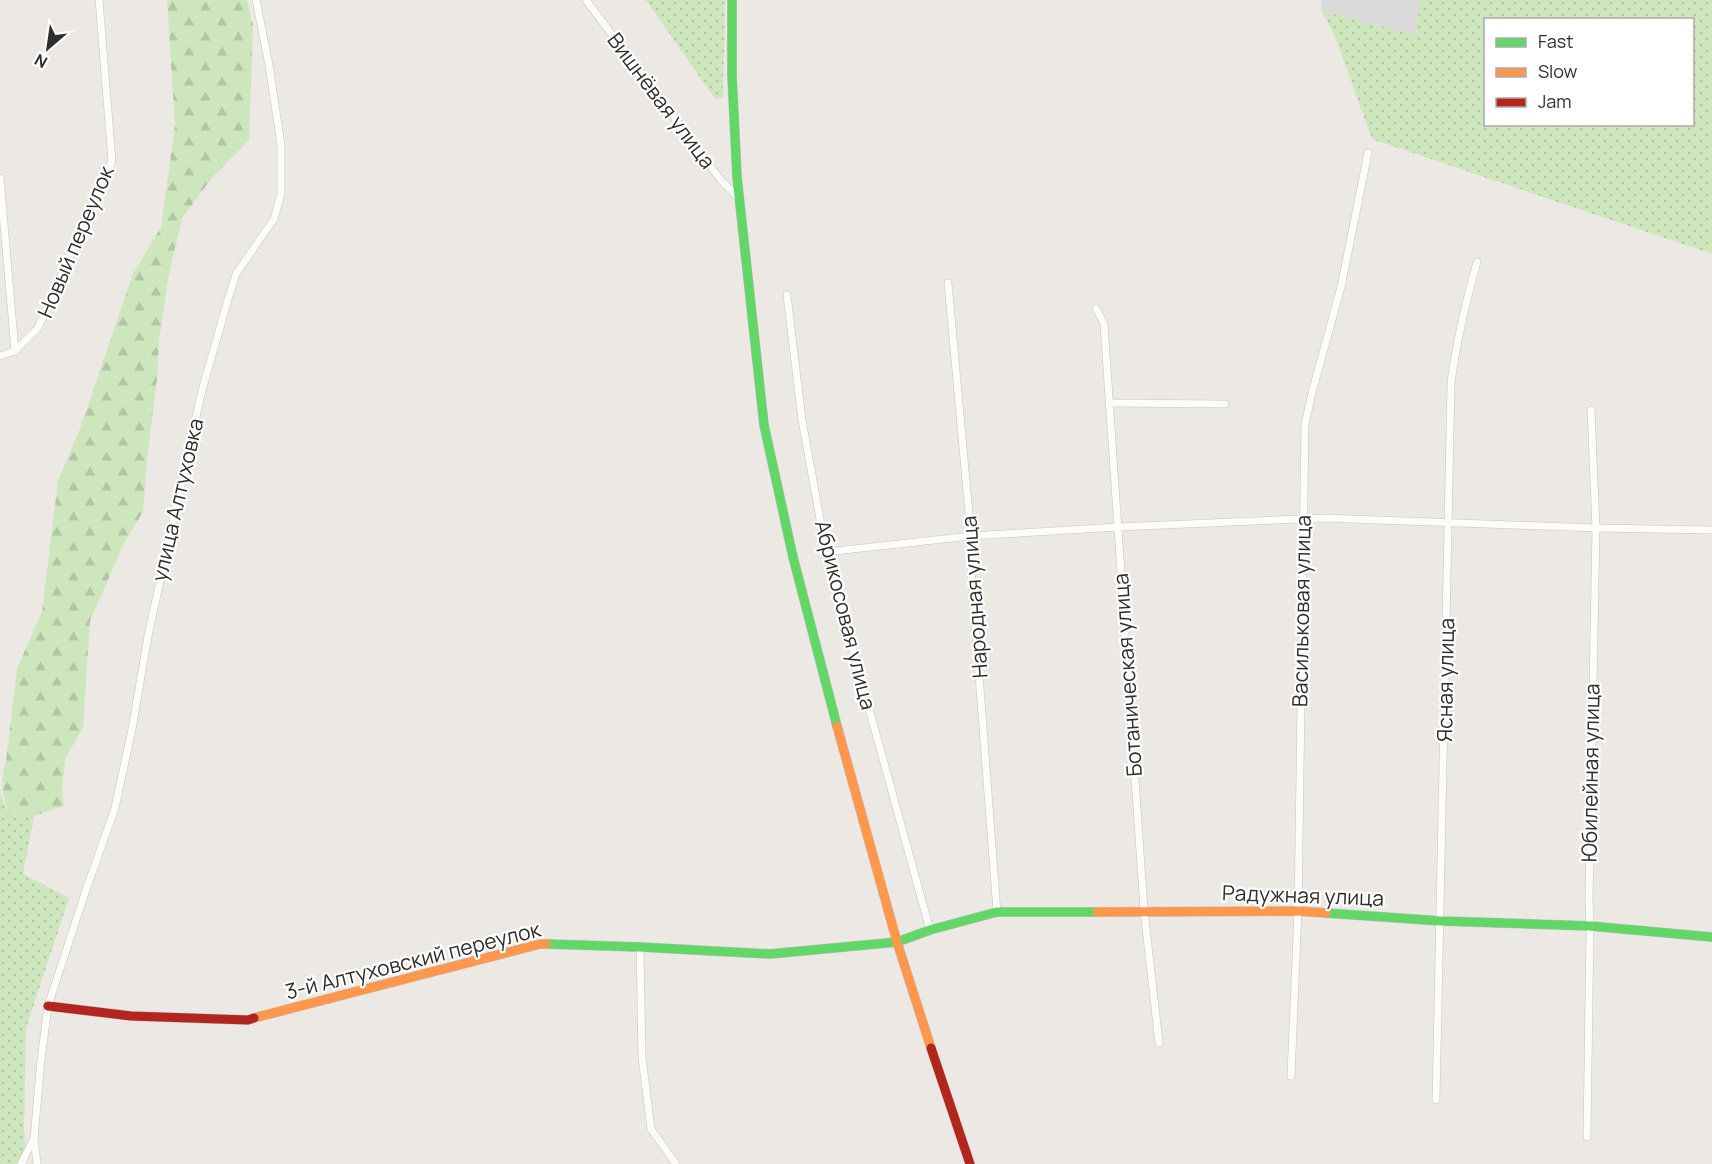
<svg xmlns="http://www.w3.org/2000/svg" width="1712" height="1164" font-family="Manrope,sans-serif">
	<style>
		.industrial { fill: #dcd9db }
		.grass { fill: url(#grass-dots); fill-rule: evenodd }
		.forest { fill: url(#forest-firs) }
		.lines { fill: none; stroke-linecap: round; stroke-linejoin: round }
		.street-casing { stroke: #c5c4c5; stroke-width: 8 }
		.fast-casing { stroke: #c5c4c5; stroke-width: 10 }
		.slow-casing { stroke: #c5c4c5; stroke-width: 10 }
		.jam-casing { stroke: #c5c4c5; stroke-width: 10 }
		.street { stroke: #fcfcfb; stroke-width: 7 }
		.fast { stroke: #63d668; stroke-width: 9 }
		.slow { stroke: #ff974d; stroke-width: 9 }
		.jam { stroke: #b3261e; stroke-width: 9 }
		.labels { text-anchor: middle; stroke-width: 4.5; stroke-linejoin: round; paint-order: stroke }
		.street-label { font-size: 21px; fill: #2e2e2e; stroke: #fff }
	</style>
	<defs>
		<pattern id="grass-dots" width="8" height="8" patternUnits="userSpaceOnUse" patternTransform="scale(1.5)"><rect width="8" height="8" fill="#cee6be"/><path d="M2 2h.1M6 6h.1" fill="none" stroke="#b1c6a4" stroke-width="1.8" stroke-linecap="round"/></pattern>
		<pattern id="forest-firs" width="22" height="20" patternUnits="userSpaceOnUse" patternTransform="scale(1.5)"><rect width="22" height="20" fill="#cee6be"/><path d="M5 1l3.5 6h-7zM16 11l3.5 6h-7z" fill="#b1c6a4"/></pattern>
	</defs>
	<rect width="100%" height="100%" fill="#ece8e4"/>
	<polygon class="industrial" points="1321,0 1420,0 1416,35 1322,11"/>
	<g class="grass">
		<polygon points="646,0 725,0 723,98 715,99"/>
		<path d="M 1420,0 L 1712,0 L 1712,254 L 1372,139 L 1336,39 L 1322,11 L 1416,35 ZM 1486,20 L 1692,20 L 1692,124 L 1486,124 Z"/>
		<polygon points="0,790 4,804 11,818 34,816 23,874 69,898 26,1028 24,1130 26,1164 0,1164"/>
	</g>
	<path class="forest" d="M 167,0 L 247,0 L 253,25 L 249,140 L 212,178 L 182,218 L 168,279 L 159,341 L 157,379 L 147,460 L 143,512 L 124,543 L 90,621 L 83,727 L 65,759 L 62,792 L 64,806 L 34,816 L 11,818 C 2,801 0,777 6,761 L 17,669 L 42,611 L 58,481 L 79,431 L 133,274 L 161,227 L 175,126 Z"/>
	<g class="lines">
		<g class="street-casing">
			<g id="street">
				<polyline points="586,0 720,179 739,199"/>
				<polyline points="0,178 15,351"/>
				<polyline points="948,283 971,536 971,569 997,912"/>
				<polyline points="787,295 802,420 826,552 930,930"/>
				<polyline points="1096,308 1104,324 1144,910 1159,1043"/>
				<polyline points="0,356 15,351 38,328 112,161 99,0"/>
				<polyline points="1109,403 1225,404"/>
				<polyline points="826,552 971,536 1118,527 1323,518 1596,528 1712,530"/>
				<polyline points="640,947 642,1057 651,1129 676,1164"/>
				<polyline points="1291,1076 1298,911 1305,424 1313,389 1341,287 1368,153"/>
				<path d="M 1436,1100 L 1451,383 C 1456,342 1466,302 1477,262"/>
				<polyline points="1587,1137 1590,926 1589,899 1596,528 1591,410"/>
				<polyline points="21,1164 34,1138"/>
				<polyline points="37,1164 34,1138 41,1060 48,1006 86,890 115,808 132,729 148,636 201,394 229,296 236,274 274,219 281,194 281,145 269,65 256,0"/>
			</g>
		</g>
		<g class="fast-casing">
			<g id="fast">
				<polyline points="732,0 732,76 737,177 764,425 793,557 837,726"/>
				<polyline points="1326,913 1441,921 1590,926 1712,937"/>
				<polyline points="546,944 640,947 770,954 897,942 930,930 997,912 1097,912"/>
			</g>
		</g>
		<g class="slow-casing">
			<g id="slow">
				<polyline points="837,726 897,942 931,1048"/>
				<polyline points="1097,912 1298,911 1326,913"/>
				<polyline points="254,1018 540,944 546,944"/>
			</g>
		</g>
		<g class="jam-casing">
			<g id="jam">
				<polyline points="48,1006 131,1016 248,1020 254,1018"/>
				<polyline points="931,1048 970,1164"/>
			</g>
		</g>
		<use href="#street" class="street"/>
		<use href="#fast" class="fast"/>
		<use href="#slow" class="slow"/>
		<use href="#jam" class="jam"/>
	</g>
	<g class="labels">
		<g class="street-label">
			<text transform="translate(661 101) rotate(53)" y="7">Вишнёвая улица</text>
			<text transform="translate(76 242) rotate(-67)" y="7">Новый переулок</text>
			<text transform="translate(178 500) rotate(-77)" y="7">улица Алтуховка</text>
			<text transform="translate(975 597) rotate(-94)" y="7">Народная улица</text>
			<text transform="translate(1302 611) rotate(-89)" y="7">Васильковая улица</text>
			<text transform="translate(845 615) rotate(76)" y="7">Абрикосовая улица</text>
			<text transform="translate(1128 675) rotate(-94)" y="7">Ботаническая улица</text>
			<text transform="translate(1446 680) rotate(-89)" y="7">Ясная улица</text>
			<text transform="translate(1591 773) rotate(-89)" y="7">Юбилейная улица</text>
			<text transform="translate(1303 896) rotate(2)" y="7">Радужная улица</text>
			<text transform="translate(413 961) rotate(-14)" y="7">3-й Алтуховский переулок</text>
		</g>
	</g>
	<rect x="1484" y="18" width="210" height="108" fill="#ffffff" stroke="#ababab" stroke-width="1.5"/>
	<rect x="1496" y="38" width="30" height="9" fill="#63d668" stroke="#ababab" stroke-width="1.5"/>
	<text x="1538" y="48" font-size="18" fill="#2e2e2e">Fast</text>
	<rect x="1496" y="68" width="30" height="9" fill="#ff974d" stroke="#ababab" stroke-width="1.5"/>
	<text x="1538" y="78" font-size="18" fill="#2e2e2e">Slow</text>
	<rect x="1496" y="98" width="30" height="9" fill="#b3261e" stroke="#ababab" stroke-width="1.5"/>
	<text x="1538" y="108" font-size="18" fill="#2e2e2e">Jam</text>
	<g transform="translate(48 48) rotate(209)" stroke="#ffffff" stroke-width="4.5" paint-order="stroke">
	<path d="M0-4.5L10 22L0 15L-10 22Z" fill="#2e2e2e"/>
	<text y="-9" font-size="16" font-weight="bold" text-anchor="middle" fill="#2e2e2e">N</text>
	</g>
</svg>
